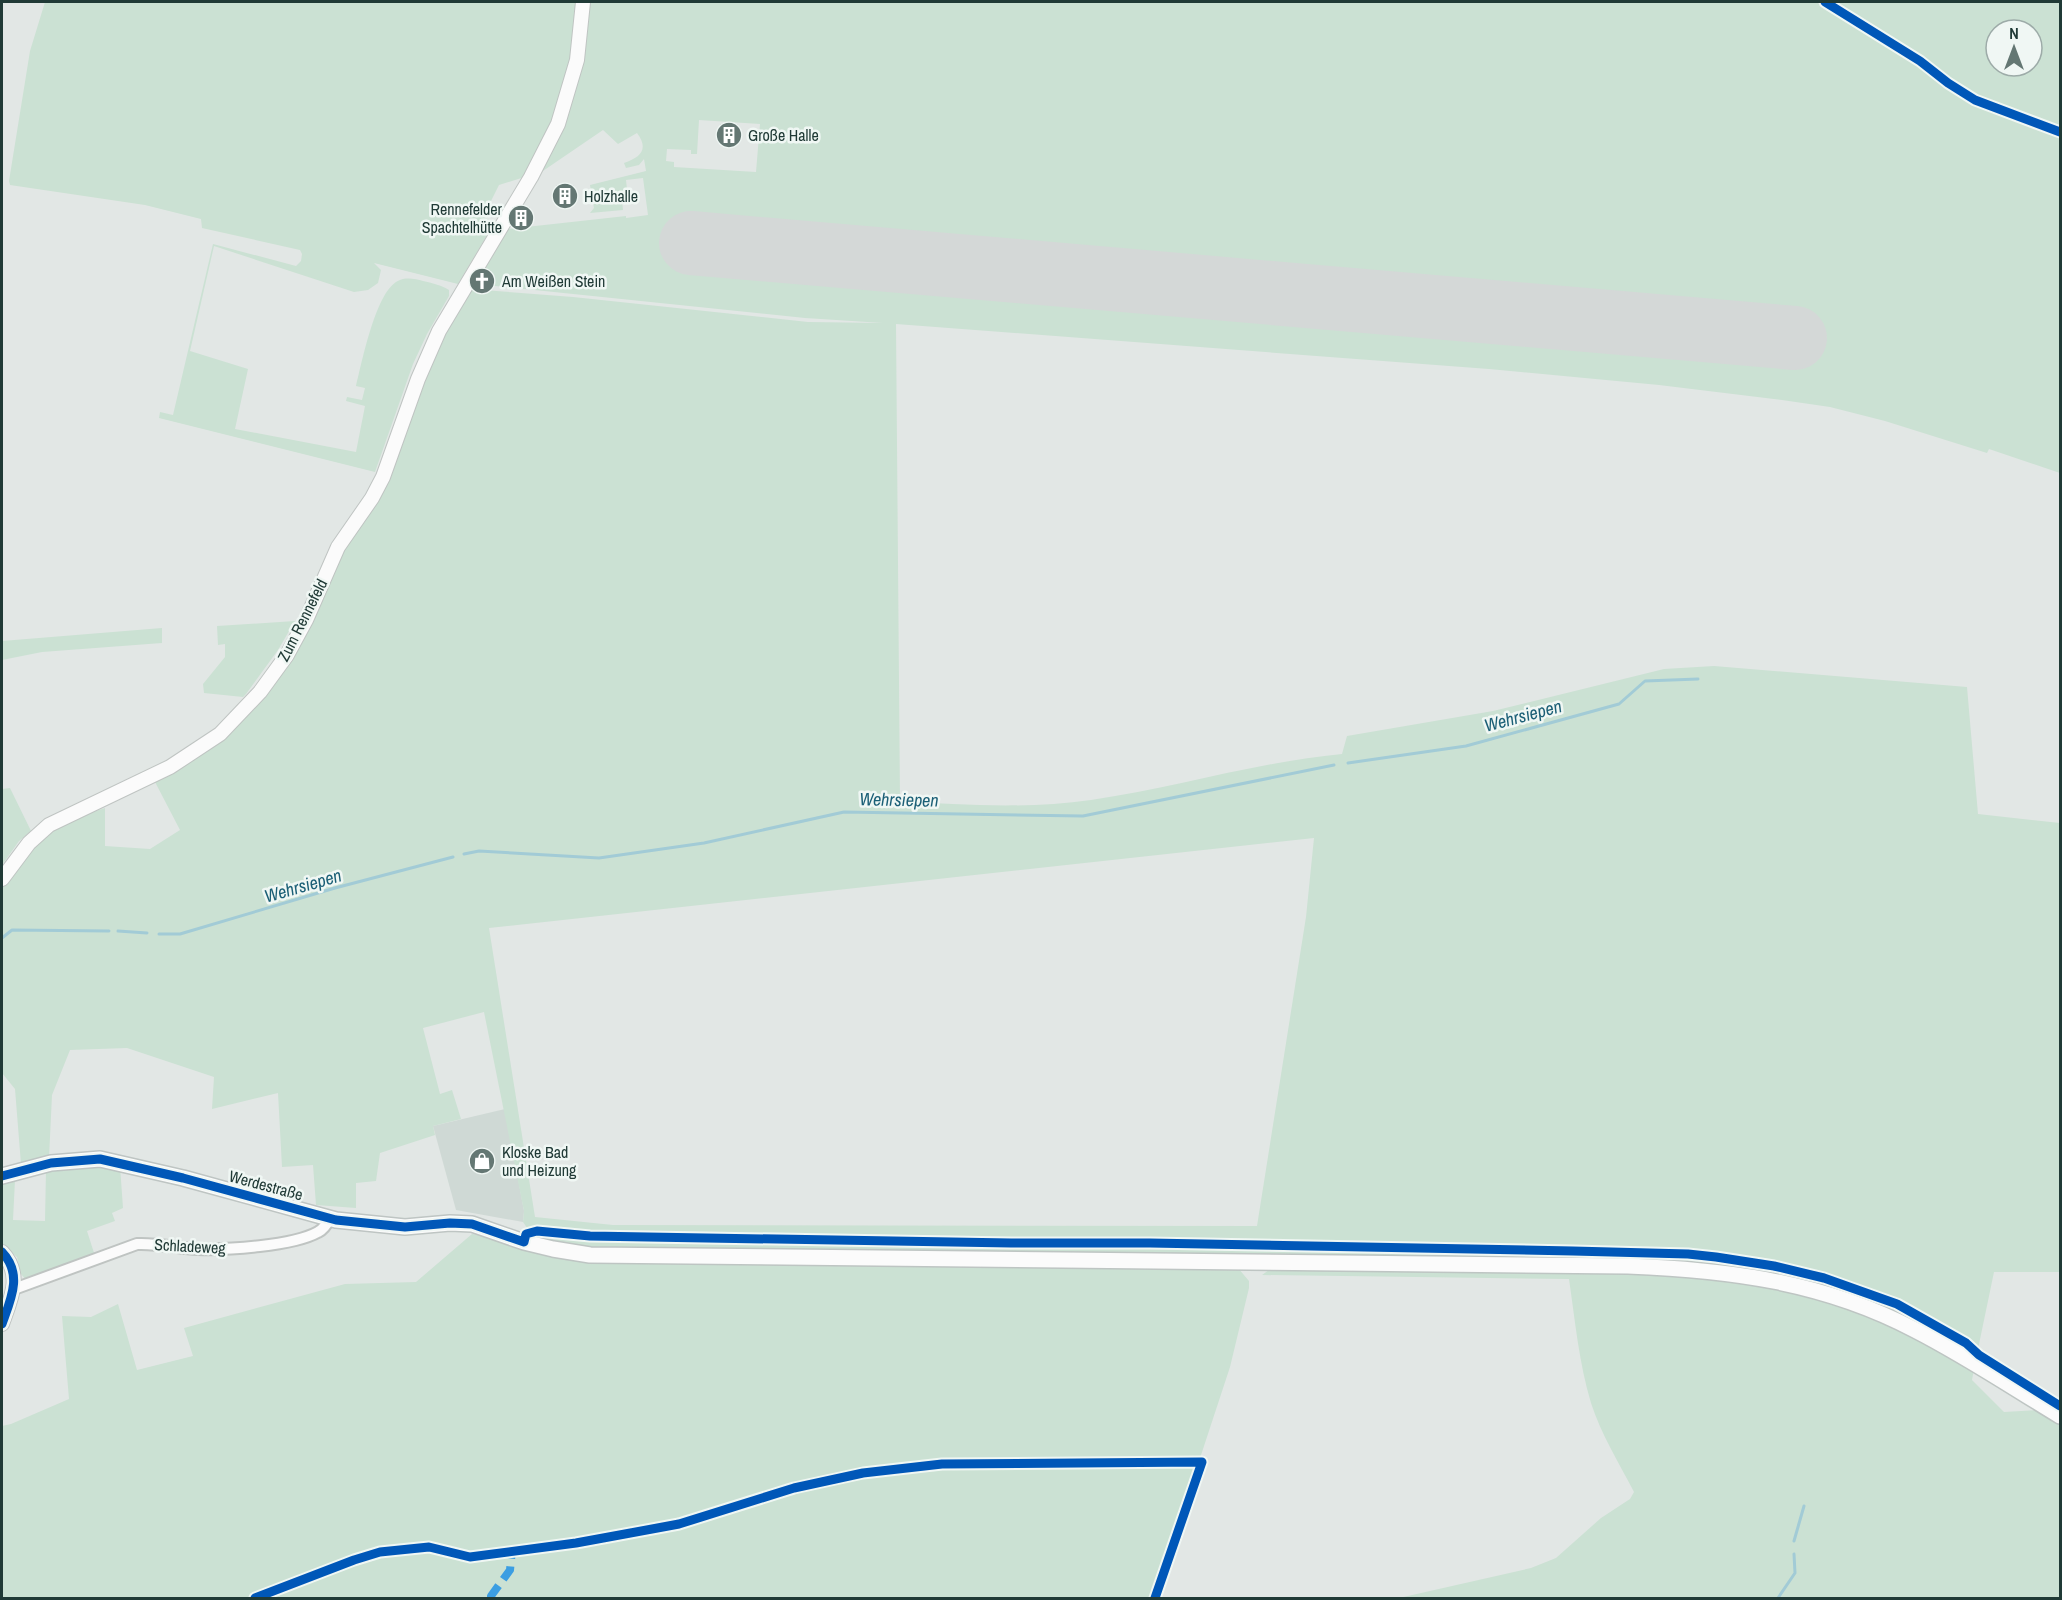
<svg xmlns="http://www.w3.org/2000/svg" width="2062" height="1600" font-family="'Archivo Narrow',sans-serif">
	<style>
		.built { fill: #cfd9d5 }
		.green { fill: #cbe1d3; fill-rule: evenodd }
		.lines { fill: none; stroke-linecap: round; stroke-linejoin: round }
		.stream { stroke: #a2cbd6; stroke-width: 3 }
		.runway { stroke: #d4d8d7; stroke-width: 64 }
		.minor-casing { stroke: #bfc4c2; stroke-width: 14 }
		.tertiary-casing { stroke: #bfc4c2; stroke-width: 16 }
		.secondary-casing { stroke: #bec5c3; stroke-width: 18 }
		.minor { stroke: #fbfbfb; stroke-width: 10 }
		.tertiary { stroke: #fbfbfb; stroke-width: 14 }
		.secondary { stroke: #fbfbfb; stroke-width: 15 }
		.quiet { stroke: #3c9ee2; stroke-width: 8; stroke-dasharray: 15 8; stroke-linecap: butt }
		.cycleway-casing { stroke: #f0f7f4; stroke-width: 13 }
		.cycleway { stroke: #0057b8; stroke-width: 9 }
		.labels { text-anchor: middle; stroke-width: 5; stroke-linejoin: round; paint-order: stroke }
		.poi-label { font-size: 16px; fill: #203a36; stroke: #f0f7f4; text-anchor: start }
		.street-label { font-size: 16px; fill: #203a36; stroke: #f0f7f4 }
		.water-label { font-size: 18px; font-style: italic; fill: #1b5f76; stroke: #f0f7f4 }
	</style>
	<rect width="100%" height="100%" fill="#e2e7e5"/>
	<polygon class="built" points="505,1109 524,1211 523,1222 456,1210 433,1126"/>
	<g class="green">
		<path d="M 45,2 L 2060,2 L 2060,473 L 1989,449 L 1987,453 L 1885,421 L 1830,407 L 1782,400 L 1659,385 L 1489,369 L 896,324 L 900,801 C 963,805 1028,809 1091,800 C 1175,788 1257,762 1342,754 L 1347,736 L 1493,711 L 1664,669 L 1714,666 L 1967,687 L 1978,814 L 2060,823 L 2060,1272 L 1994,1272 L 1978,1349 C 1897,1315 1820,1279 1732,1267 L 597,1250 L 534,1238 L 523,1222 L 524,1211 L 484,1012 L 423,1028 L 440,1094 L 452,1090 L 461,1119 L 433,1126 L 435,1135 L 380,1153 L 376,1181 L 356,1183 L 356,1208 L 316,1205 L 313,1165 L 282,1167 L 278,1093 L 212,1109 L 214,1077 L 127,1048 L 70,1050 L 52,1095 L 49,1158 L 21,1164 L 15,1089 L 2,1073 L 2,888 L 25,855 L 43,836 L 89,811 L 90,813 L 105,808 L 105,846 L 150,849 L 180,830 L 154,780 L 200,754 L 305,630 L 351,535 L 430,357 L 470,289 L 573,297 L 808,322 L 883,323 L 805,318 L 476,284 L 475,283 L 507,229 L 626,216 L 626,218 L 648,215 L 643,178 L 626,180 L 628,199 L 622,200 L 623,210 L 590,213 L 594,208 L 590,185 L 646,171 L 644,159 L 639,165 L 626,168 L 624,163 C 641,157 649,149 637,133 L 618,144 L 603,130 L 537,175 L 534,174 L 499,185 L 483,217 L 495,222 L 458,284 L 374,263 L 381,270 L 378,283 L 368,290 L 354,292 L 214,246 L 190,351 L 248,369 L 235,429 L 356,452 L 365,406 L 346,401 L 347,397 L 362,400 L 365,388 L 356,386 C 362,363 376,288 400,280 C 407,277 416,279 423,281 C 432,283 441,285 449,290 L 449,296 L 427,334 L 413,364 L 375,472 L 159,418 L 160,412 L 173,415 L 213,244 L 296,266 L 301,261 L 302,254 L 300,250 L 202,228 L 201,219 L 145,205 L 10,185 L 9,181 L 30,51 ZM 1996,30 L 2032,30 L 2032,66 L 1996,66 ZM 699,120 L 760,124 L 756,172 L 674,167 L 674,162 L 666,161 L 667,149 L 691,150 L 691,154 L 697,154 ZM 1314,838 L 1306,917 L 1257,1226 L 613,1225 L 535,1217 L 489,928 Z"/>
		<polygon points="295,621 278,650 246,694 243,697 204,693 203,684 225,657 225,644 218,645 217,626"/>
		<polygon points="162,628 162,643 42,652 2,660 2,641"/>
		<polygon points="10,788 31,831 19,841 2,865 2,789"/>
		<polygon points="82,1162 120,1166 123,1208 112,1213 115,1221 87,1231 95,1256 27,1281 21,1274 17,1257 2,1244 2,1183 15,1180 13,1220 45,1221 46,1170"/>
		<polygon points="472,1234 492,1236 528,1248 1238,1268 1249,1281 1249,1288 1230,1367 1154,1598 2,1598 2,1426 11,1424 69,1399 62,1316 91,1317 118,1304 137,1370 193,1356 184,1328 345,1284 416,1282"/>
		<path d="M 1273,1267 L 1656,1272 L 1795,1290 L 1892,1324 L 1974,1369 L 1972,1380 L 2004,1412 L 2039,1410 L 2060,1423 L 2060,1598 L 1399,1598 L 1531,1568 L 1556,1558 L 1601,1518 L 1630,1499 L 1634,1492 C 1619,1463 1601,1434 1591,1403 C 1579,1363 1575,1320 1569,1279 L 1262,1275 Z"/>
	</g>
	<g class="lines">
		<g class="stream">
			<polyline points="1348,763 1466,746 1619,704 1645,681 1698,679"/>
			<polyline points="464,854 479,851 599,858 704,843 844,812 1083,816 1334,765"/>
			<polyline points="118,931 147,933"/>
			<polyline points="159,934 180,934 335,888 453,857"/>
			<polyline points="2,938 12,930 109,931"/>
			<polyline points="1794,1541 1804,1506"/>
			<polyline points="1778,1598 1795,1573 1794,1554"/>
		</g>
		<polyline class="runway" points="691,243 1795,338"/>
		<g class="minor-casing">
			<path id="minor" d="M 14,1289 L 137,1244 C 158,1243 177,1248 198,1249 C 227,1250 293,1246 318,1232 C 324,1229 327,1224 330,1218"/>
		</g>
		<g class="tertiary-casing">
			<g id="tertiary">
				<polyline points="2,879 29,843 49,825 170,767 220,734 260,692 287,655 306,620 338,547 372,498 383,477 418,379 439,331 531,177 558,124 577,60 583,2"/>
				<path d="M 2,1252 C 23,1274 11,1299 2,1324"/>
			</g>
		</g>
		<g class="secondary-casing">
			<path id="secondary" d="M 2,1176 L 51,1163 L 100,1159 L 183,1178 L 336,1220 L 405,1227 L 450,1223 L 472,1224 L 524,1242 L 553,1249 L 590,1255 L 1628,1266 C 1730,1270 1824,1282 1915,1330 C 1966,1356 2012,1387 2060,1416"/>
		</g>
		<use href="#minor" class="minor"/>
		<use href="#tertiary" class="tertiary"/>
		<use href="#secondary" class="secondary"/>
		<polyline class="quiet" points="492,1598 491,1596 510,1570 512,1550"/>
		<g class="cycleway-casing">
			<g id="cycleway">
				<polyline points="1825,2 1920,61 1948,83 1975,100 2060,132"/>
				<polyline points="2,1176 51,1163 100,1159 183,1178 336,1220 405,1227 450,1223 472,1224 524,1242 526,1234 537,1231 590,1236 1011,1243 1150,1243 1573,1251 1688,1254 1716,1257 1774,1266 1824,1278 1897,1304 1966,1343 1979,1355 2060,1406"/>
				<path d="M 2,1252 C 23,1274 11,1299 2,1324"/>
				<polyline points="255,1598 354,1560 380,1552 429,1547 470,1557 576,1543 679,1524 794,1488 863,1473 942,1464 1202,1462 1155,1598"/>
			</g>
		</g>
		<use href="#cycleway" class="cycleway"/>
	</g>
	<defs>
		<g id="building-disc" transform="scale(1.35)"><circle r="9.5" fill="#647773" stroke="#f0f7f4"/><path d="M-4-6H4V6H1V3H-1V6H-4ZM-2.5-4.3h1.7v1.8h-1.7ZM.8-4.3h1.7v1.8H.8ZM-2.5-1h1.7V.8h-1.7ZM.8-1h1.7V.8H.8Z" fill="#fff"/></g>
		<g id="church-disc" transform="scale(1.35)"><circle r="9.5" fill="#647773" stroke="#f0f7f4"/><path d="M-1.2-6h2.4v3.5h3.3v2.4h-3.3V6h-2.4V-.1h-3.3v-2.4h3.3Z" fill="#fff"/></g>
		<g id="shop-disc" transform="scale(1.35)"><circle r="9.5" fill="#647773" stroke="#f0f7f4"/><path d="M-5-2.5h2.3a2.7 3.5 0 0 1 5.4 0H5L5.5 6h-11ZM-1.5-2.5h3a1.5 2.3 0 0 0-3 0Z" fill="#fff"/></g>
	</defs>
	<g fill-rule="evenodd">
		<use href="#building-disc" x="729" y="135"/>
		<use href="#building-disc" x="565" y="196"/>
		<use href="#building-disc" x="521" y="218"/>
		<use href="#church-disc" x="482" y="281"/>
		<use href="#shop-disc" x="482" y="1161"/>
	</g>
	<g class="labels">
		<g class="poi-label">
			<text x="748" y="141">Große Halle</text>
			<text x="584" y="202">Holzhalle</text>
			<text x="502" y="215" text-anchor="end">Rennefelder<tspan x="502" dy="18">Spachtelhütte</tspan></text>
			<text x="502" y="287">Am Weißen Stein</text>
			<text x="502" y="1158">Kloske Bad<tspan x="502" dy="18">und Heizung</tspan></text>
		</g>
		<g class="street-label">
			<text transform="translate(302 620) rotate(-63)" y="6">Zum Rennefeld</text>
			<text transform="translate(266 1185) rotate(15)" y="6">Werdestraße</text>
			<text transform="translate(190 1246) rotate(3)" y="6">Schladeweg</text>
		</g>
		<g class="water-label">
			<text transform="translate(1523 716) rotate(-15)" y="6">Wehrsiepen</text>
			<text transform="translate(899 800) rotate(1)" y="6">Wehrsiepen</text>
			<text transform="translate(303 886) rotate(-16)" y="6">Wehrsiepen</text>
		</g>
	</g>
	<rect width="2062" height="1600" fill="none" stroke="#203a36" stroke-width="6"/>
	<g transform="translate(2014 48)"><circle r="28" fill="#f0f7f4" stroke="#9daba8" stroke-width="1.5"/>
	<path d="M0-4.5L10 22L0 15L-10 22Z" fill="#647773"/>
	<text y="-9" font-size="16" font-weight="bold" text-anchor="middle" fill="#203a36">N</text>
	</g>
</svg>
